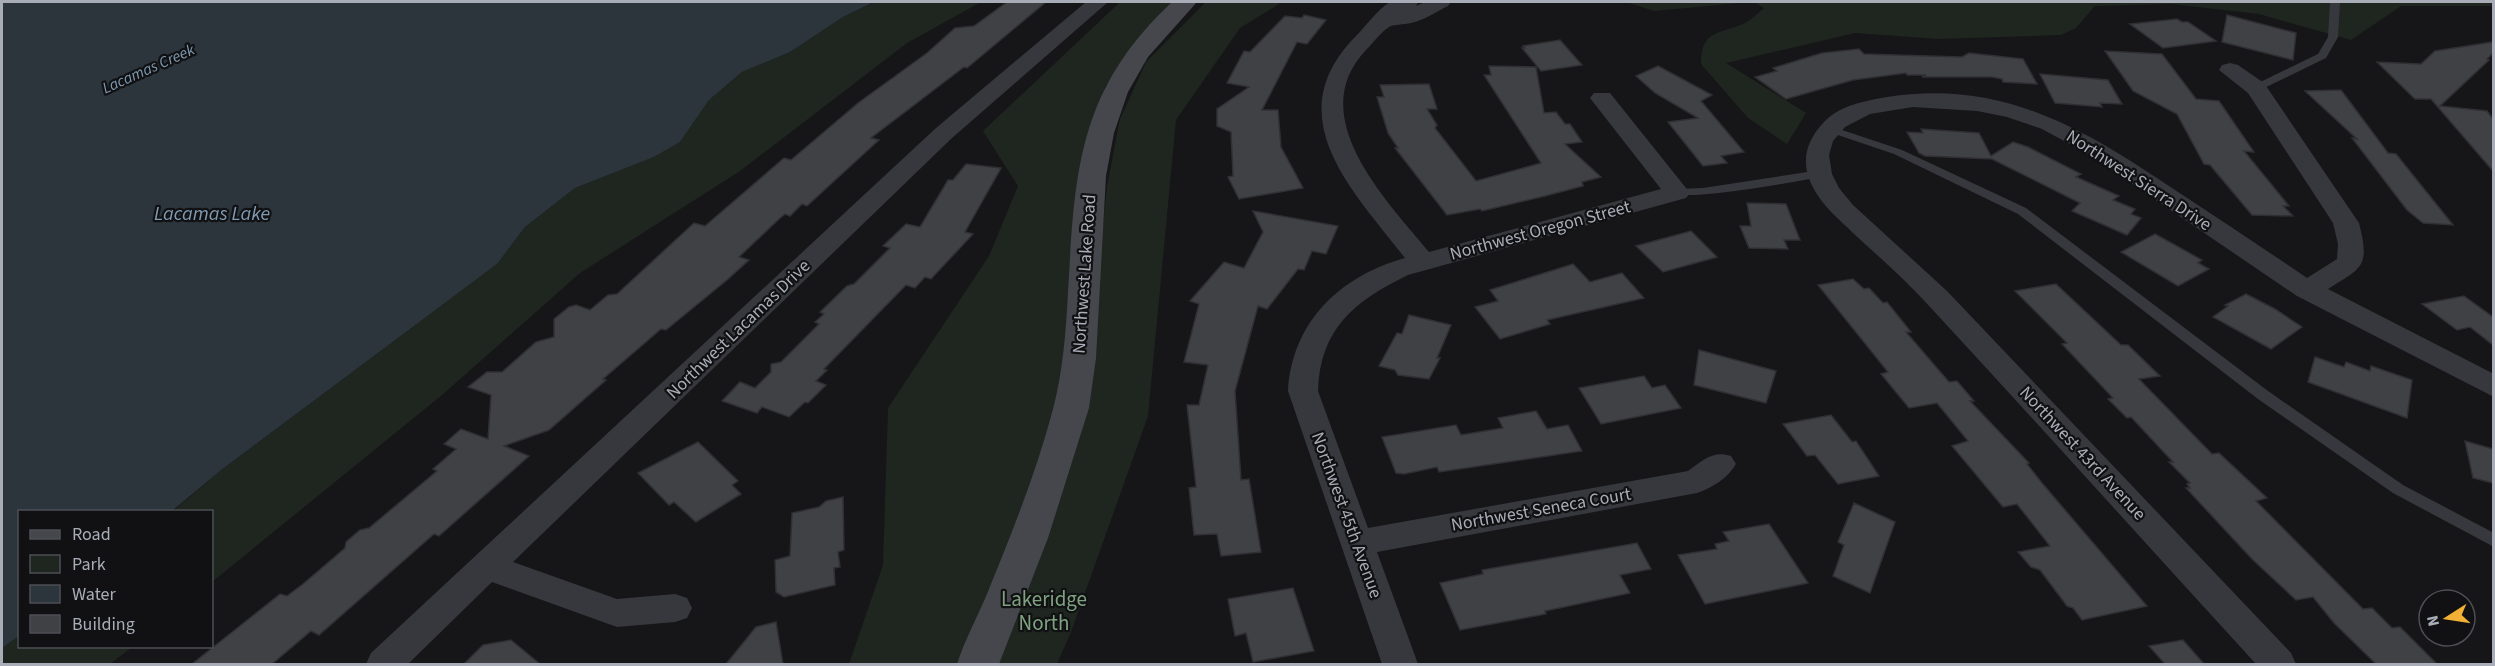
<svg xmlns="http://www.w3.org/2000/svg" width="2495" height="666" font-family="'Source Sans 3',sans-serif">
	<style>
		.green { fill: #1e261f }
		.water { fill: #2c353c }
		.building { fill: #404145; stroke: #303034; stroke-width: 1.5 }
		.lines { fill: none; stroke-linecap: round; stroke-linejoin: round }
		.service { fill: #37383d; fill-rule: evenodd }
		.minor { fill: #37383d; fill-rule: evenodd }
		.secondary { fill: #45474d; fill-rule: evenodd }
		.labels { text-anchor: middle; stroke-width: 4.5; stroke-linejoin: round; paint-order: stroke }
		.far-water-label { font-size: 16px; font-style: italic; fill: #7f9bb3; stroke: #111113 }
		.street-label { font-size: 18px; fill: #a8adb8; stroke: #111113 }
		.water-label { font-size: 20px; font-style: italic; fill: #7f9bb3; stroke: #111113 }
		.near-park-label { font-size: 21px; fill: #7fa381; stroke: #111113 }
	</style>
	<rect width="100%" height="100%" fill="#161618"/>
	<g class="green">
		<polygon points="875,2 981,2 907,43 740,171 580,273 442,395 212,582 212,512 172,512 220,471 497,264 525,227 575,188 654,157 680,142 709,100 742,72 790,52 843,17"/>
		<polygon points="1120,2 1176,2 1151,27 1105,87 1086,155 1083,274 1040,492 967,664 849,664 883,565 888,408 989,256 1018,186 983,131"/>
		<polygon points="1206,2 1282,2 1240,28 1176,120 1148,416 1071,632 1057,664 990,664 1084,416 1107,186 1120,119 1146,62"/>
		<polygon points="1626,2 1751,2 1654,11"/>
		<path d="M 1754,2 L 2493,2 L 2493,6 L 2401,6 L 2351,40 L 2259,14 L 2171,4 L 2095,6 L 2076,28 L 2061,35 L 1939,39 L 1855,33 L 1726,63 L 1806,113 L 1787,144 L 1748,118 L 1701,64 C 1701,29 1719,35 1745,23 C 1752,19 1758,13 1764,8 Z"/>
		<polygon points="19,636 20,646 132,647 110,664 2,664 2,648"/>
	</g>
	<polygon class="water" points="2,2 874,2 843,17 790,52 742,72 709,100 680,142 654,157 575,188 525,227 497,264 220,471 172,511 20,512 19,636 2,648"/>
	<g class="building">
		<polygon points="1007,2 1046,2 967,68 964,67 871,138 879,140 807,206 802,204 790,216 785,214 778,220 739,257 749,260 727,280 666,330 661,329 603,379 606,380 549,430 504,446 529,456 439,536 434,534 319,635 311,631 272,664 192,664 280,594 287,596 303,584 345,548 346,542 360,530 369,528 437,471 433,469 456,449 444,444 461,429 488,439 491,395 468,387 487,372 502,372 536,342 554,337 554,319 569,307 576,305 590,310 608,295 617,294 694,223 705,226 784,158 791,160 858,103 927,53 955,28 974,26"/>
		<polygon points="1304,15 1326,20 1307,44 1297,42 1262,110 1278,110 1281,147 1303,188 1239,199 1228,177 1233,176 1231,132 1217,126 1217,109 1249,87 1227,83 1244,51 1250,52 1285,16 1302,18"/>
		<polygon points="2227,15 2296,33 2293,60 2222,42"/>
		<polygon points="2177,19 2182,22 2188,22 2216,41 2163,48 2130,24"/>
		<polygon points="1560,40 1582,65 1541,71 1522,48 1525,48 1523,46"/>
		<polygon points="2493,42 2493,53 2487,59 2489,60 2440,106 2487,111 2493,119 2493,171 2431,99 2415,99 2377,62 2421,64 2435,51"/>
		<polygon points="1859,49 1864,54 1962,57 1969,53 2023,59 2037,84 2003,82 2002,79 1992,77 1922,77 1926,75 1907,75 1906,73 1853,80 1786,99 1755,77 1777,71 1773,68 1822,53"/>
		<polygon points="2105,51 2162,54 2196,99 2219,101 2254,152 2244,151 2289,206 2283,206 2293,216 2252,215 2210,165 2204,164 2177,114 2133,91"/>
		<polygon points="1489,66 1536,67 1544,113 1556,112 1565,124 1570,124 1582,142 1565,144 1601,177 1582,182 1583,186 1545,196 1482,211 1480,209 1447,215 1395,148 1398,148 1388,133 1377,97 1384,97 1380,85 1429,84 1437,109 1427,109 1437,125 1435,128 1476,181 1541,163 1484,75 1491,75"/>
		<polygon points="1658,66 1712,95 1701,101 1744,152 1721,156 1727,163 1703,166 1668,122 1698,118 1655,93 1636,76"/>
		<polygon points="2040,74 2108,80 2122,104 2100,103 2102,107 2055,103"/>
		<polygon points="2341,90 2388,153 2396,154 2453,225 2423,223 2407,210 2352,138 2357,139 2305,91"/>
		<polygon points="1921,129 1979,133 1991,156 2013,142 2028,147 2081,174 2076,177 2119,196 2113,200 2135,209 2131,214 2141,218 2127,235 2072,211 2080,203 1992,159 1925,156 1919,153 1907,132 1923,133"/>
		<polygon points="966,164 1001,168 965,232 973,234 931,279 925,277 915,288 906,285 824,369 827,370 816,381 826,385 808,403 805,402 789,417 762,407 757,413 722,401 740,382 755,388 771,372 771,364 781,362 819,324 815,322 824,314 820,312 847,286 854,284 890,248 883,246 906,224 920,227 948,180 953,180"/>
		<polygon points="1747,203 1786,204 1800,240 1784,240 1788,249 1749,248 1740,226 1751,226"/>
		<polygon points="1253,211 1338,226 1326,254 1312,251 1304,270 1298,269 1267,309 1258,306 1235,391 1241,480 1249,479 1261,552 1221,556 1217,534 1194,535 1189,488 1196,487 1187,405 1199,405 1208,365 1184,362 1199,304 1190,301 1224,262 1244,268 1263,232"/>
		<polygon points="1691,231 1717,257 1663,272 1636,246"/>
		<polygon points="2155,234 2202,260 2198,263 2209,269 2178,286 2121,252"/>
		<polygon points="1573,264 1590,282 1622,273 1644,298 1547,320 1550,324 1500,339 1475,307 1498,301 1490,290"/>
		<polygon points="1853,279 1864,289 1869,288 1883,303 1887,302 1911,332 1906,332 1949,382 1957,381 1974,401 1970,401 2029,463 2027,464 2042,483 2147,606 2082,620 2073,608 2067,606 2040,570 2031,567 2018,552 2050,546 2017,504 2003,507 1952,446 1968,441 1937,403 1909,408 1881,374 1888,372 1818,285"/>
		<polygon points="2056,284 2121,345 2128,345 2160,376 2139,379 2212,454 2219,453 2267,498 2256,501 2363,609 2372,608 2392,628 2400,627 2437,664 2376,664 2334,623 2313,597 2296,600 2252,559 2186,488 2190,488 2187,484 2190,483 2169,462 2173,462 2131,417 2127,418 2108,399 2113,398 2062,344 2067,343 2015,291"/>
		<polygon points="2246,294 2275,309 2302,327 2271,349 2213,317 2228,306 2225,305"/>
		<polygon points="2464,296 2493,317 2493,345 2470,327 2457,330 2422,304"/>
		<polygon points="1409,315 1451,325 1437,358 1440,358 1429,379 1398,375 1395,370 1379,366 1397,333 1402,334"/>
		<polygon points="1699,350 1776,371 1766,403 1694,385"/>
		<polygon points="2315,357 2344,367 2346,362 2370,371 2371,366 2412,380 2407,418 2308,382"/>
		<polygon points="1644,376 1652,388 1665,385 1681,408 1601,424 1579,388"/>
		<polygon points="1536,411 1547,429 1568,425 1582,451 1439,472 1437,467 1404,474 1396,473 1382,437 1456,425 1461,435 1503,428 1498,418"/>
		<polygon points="1831,415 1852,442 1856,441 1879,476 1838,484 1815,455 1807,456 1783,424"/>
		<polygon points="2465,441 2493,449 2493,483 2473,478"/>
		<polygon points="698,442 738,481 732,485 741,494 696,522 674,502 669,505 638,473"/>
		<polygon points="843,497 844,550 838,552 840,567 834,568 835,585 784,597 776,592 775,560 790,556 792,513 819,507 826,501"/>
		<polygon points="1854,503 1895,522 1870,593 1833,576 1844,545 1838,542"/>
		<polygon points="1769,524 1808,583 1705,604 1678,555 1717,549 1715,544 1729,541 1723,532"/>
		<polygon points="1637,543 1651,569 1620,575 1630,593 1545,611 1546,614 1460,630 1440,583 1483,574 1482,570"/>
		<polygon points="1293,588 1314,651 1253,662 1246,633 1235,636 1228,599"/>
		<polygon points="776,622 783,664 726,664 756,627"/>
		<polygon points="511,640 540,664 464,664 483,645"/>
		<polygon points="2183,640 2204,664 2165,664 2149,646"/>
	</g>
	<g class="lines">
		<g class="service">
			<polygon points="2330,2 2340,2 2338,37 2326,58 2260,90 2252,90 2252,86 2318,54 2328,37"/>
			<polygon points="1830,126 1902,150 2026,208 2268,391 2403,485 2494,533 2494,547 2393,493 2258,399 2018,214 1894,154 1826,131 1826,127"/>
			<path d="M 1820,170 L 1826,174 L 1824,176 C 1804,181 1682,202 1671,193 L 1677,189 L 1703,188 Z"/>
		</g>
		<g class="minor">
			<polygon points="1086,2 1108,2 952,138 513,562 617,599 675,594 687,598 692,608 687,618 675,622 617,627 492,582 408,664 366,664 371,653 936,128"/>
			<path d="M 1390,2 L 1418,2 L 1416,6 L 1425,2 L 1451,2 L 1448,6 C 1436,12 1424,20 1411,23 C 1404,25 1393,24 1389,27 C 1381,32 1373,43 1366,50 C 1303,116 1386,200 1429,252 L 1661,189 L 1590,98 L 1594,93 L 1610,93 L 1690,193 L 1686,198 L 1408,275 C 1354,301 1320,329 1318,391 L 1368,528 L 1688,471 C 1703,460 1713,450 1731,456 L 1736,464 C 1728,478 1712,488 1697,493 L 1377,552 L 1418,664 L 1382,664 L 1288,391 C 1292,322 1340,276 1405,258 C 1353,191 1277,117 1355,37 C 1366,26 1377,10 1390,2 Z"/>
			<path d="M 2230,63 L 2238,65 L 2264,83 L 2359,223 C 2370,267 2363,267 2328,289 L 2494,374 L 2494,397 L 2297,296 L 2088,154 L 2042,129 L 2007,117 L 1977,111 L 1913,107 L 1870,114 L 1845,127 L 1833,141 L 1829,155 L 1832,174 L 1839,188 L 1853,205 L 1947,291 L 2291,653 L 2296,664 L 2256,664 C 2148,546 2040,426 1931,308 C 1907,281 1879,257 1853,233 C 1840,220 1824,207 1815,191 C 1800,165 1804,143 1824,122 C 1840,105 1865,101 1887,97 C 2003,79 2084,129 2175,190 C 2219,219 2263,248 2307,278 L 2337,259 L 2338,244 L 2333,223 L 2248,93 L 2219,70 L 2222,65 Z"/>
		</g>
		<path class="secondary" d="M 1172,2 L 1197,2 L 1148,57 L 1128,92 L 1114,133 L 1106,176 L 1096,358 L 1089,408 L 1048,538 L 999,664 L 957,664 C 965,639 979,614 989,589 C 1013,530 1037,470 1053,409 C 1063,371 1066,331 1068,292 C 1075,170 1078,90 1172,2 Z"/>
	</g>
	<g class="labels">
		<g class="far-water-label">
			<text transform="translate(148 68) rotate(-24)" y="6">Lacamas Creek</text>
		</g>
		<g class="street-label">
			<text transform="translate(2139 180) rotate(33)" y="6">Northwest Sierra Drive</text>
			<text transform="translate(1540 230) rotate(-15)" y="6">Northwest Oregon Street</text>
			<text transform="translate(1084 274) rotate(-86)" y="6">Northwest Lake Road</text>
			<text transform="translate(738 329) rotate(-44)" y="6">Northwest Lacamas Drive</text>
			<text transform="translate(2083 453) rotate(47)" y="6">Northwest 43rd Avenue</text>
			<text transform="translate(1541 509) rotate(-10)" y="6">Northwest Seneca Court</text>
			<text transform="translate(1347 515) rotate(70)" y="6">Northwest 45th Avenue</text>
		</g>
		<g class="water-label">
			<text x="212" y="220">Lacamas Lake</text>
		</g>
		<g class="near-park-label">
			<text x="1044" y="606">Lakeridge<tspan x="1044" dy="24">North</tspan></text>
		</g>
	</g>
	<rect width="2495" height="666" fill="none" stroke="#a8adb8" stroke-width="6"/>
	<rect x="18" y="510" width="195" height="138" fill="#111113" stroke="#4d4f55" stroke-width="1.5"/>
	<rect x="30" y="530" width="30" height="9" fill="#45474d" stroke="#4d4f55" stroke-width="1.5"/>
	<text x="72" y="540" font-size="18" fill="#a8adb8">Road</text>
	<rect x="30" y="555" width="30" height="18" fill="#1e261f" stroke="#4d4f55" stroke-width="1.5"/>
	<text x="72" y="570" font-size="18" fill="#a8adb8">Park</text>
	<rect x="30" y="585" width="30" height="18" fill="#2c353c" stroke="#4d4f55" stroke-width="1.5"/>
	<text x="72" y="600" font-size="18" fill="#a8adb8">Water</text>
	<rect x="30" y="615" width="30" height="18" fill="#404145" stroke="#4d4f55" stroke-width="1.5"/>
	<text x="72" y="630" font-size="18" fill="#a8adb8">Building</text>
	<g transform="translate(2447 618) rotate(258)"><circle r="28" fill="#111113" stroke="#4d4f55" stroke-width="1.5"/>
	<path d="M0-4.5L10 22L0 15L-10 22Z" fill="#f2b134"/>
	<text y="-9" font-size="16" font-weight="bold" text-anchor="middle" fill="#a8adb8">N</text>
	</g>
</svg>
